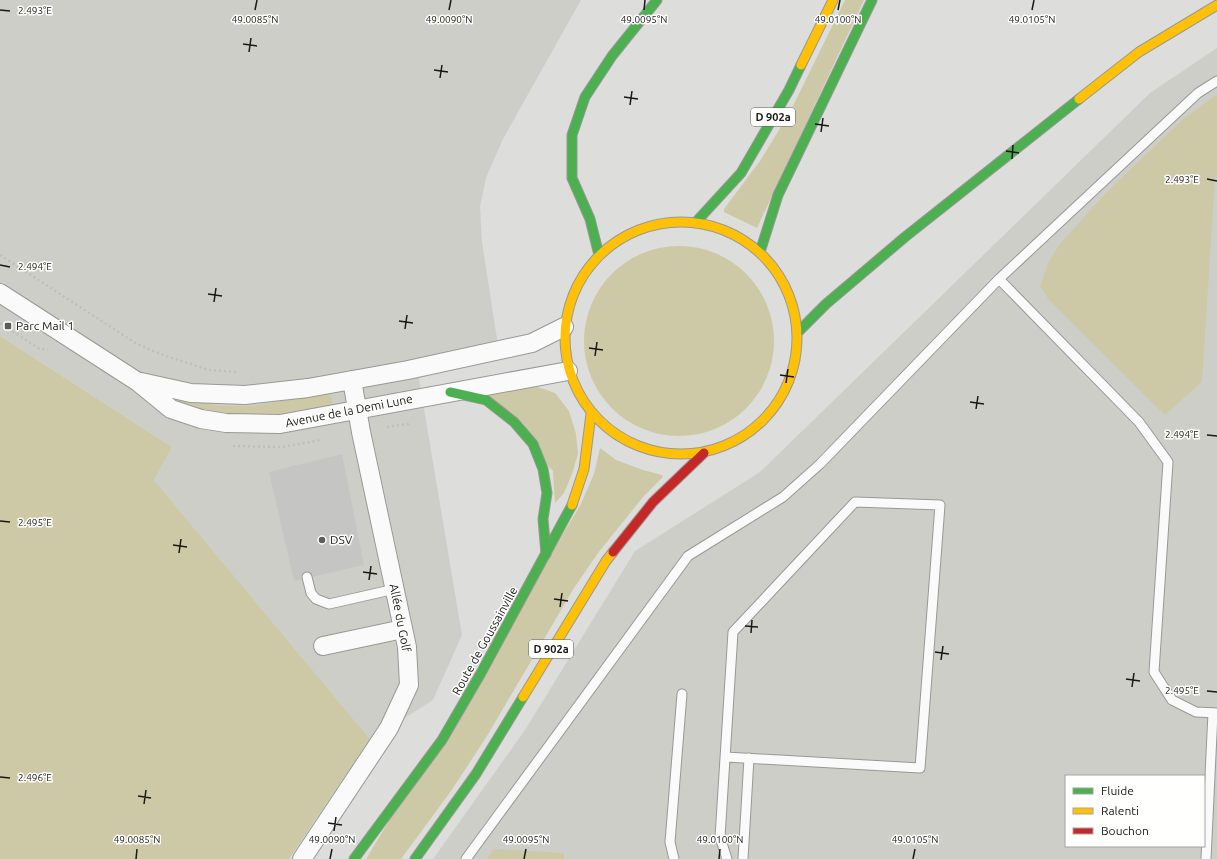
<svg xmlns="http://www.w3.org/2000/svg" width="1217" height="859" font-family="Ubuntu,sans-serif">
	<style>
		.built { fill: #cecec9; fill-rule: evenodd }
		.green { fill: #cdc9a6 }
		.building { fill: #c5c5c4 }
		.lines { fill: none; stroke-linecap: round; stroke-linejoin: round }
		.lane-casing { stroke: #989897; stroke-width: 11 }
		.street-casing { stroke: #989897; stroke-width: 20 }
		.fast-casing { stroke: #989897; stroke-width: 11 }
		.slow-casing { stroke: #989897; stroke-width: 11 }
		.jam-casing { stroke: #989897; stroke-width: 11 }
		.path { stroke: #bebebd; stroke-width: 2.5; stroke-dasharray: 2 3; stroke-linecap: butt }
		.lane { stroke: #fafafa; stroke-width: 9 }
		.street { stroke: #fafafa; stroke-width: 18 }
		.fast { stroke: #4caf50; stroke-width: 9 }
		.slow { stroke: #ffc107; stroke-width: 9 }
		.jam { stroke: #c62828; stroke-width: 9 }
		.ticks { fill: none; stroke: #181817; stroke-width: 1.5 }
		.poi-dot { fill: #5d5d5c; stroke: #fffffe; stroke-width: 1.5 }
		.labels { text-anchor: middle; stroke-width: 3; stroke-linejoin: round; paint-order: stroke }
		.shield { fill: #fffffe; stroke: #5d5d5c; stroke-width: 1 }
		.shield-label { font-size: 11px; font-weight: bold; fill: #181817 }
		.poi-label { font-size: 12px; fill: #181817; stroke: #fffffe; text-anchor: start }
		.street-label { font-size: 12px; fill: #181817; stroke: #fffffe }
		.ticks-label { font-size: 10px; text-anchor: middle; fill: #181817; stroke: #fffffe; stroke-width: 3; stroke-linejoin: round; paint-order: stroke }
	</style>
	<rect width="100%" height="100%" fill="#dddddc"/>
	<g class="built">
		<polygon points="0,0 581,0 503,139 486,178 480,207 482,242 498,345 416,361 462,635 433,700 389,728 370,739 154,480 172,447 0,336"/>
		<path d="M 1217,48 L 1217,859 L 433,859 L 525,730 L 635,551 L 760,472 L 1150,93 ZM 1066,776 L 1204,776 L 1204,846 L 1066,846 Z"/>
	</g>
	<g class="green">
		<polygon points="845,0 864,0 757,228 724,212 724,209 760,161 790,112"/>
		<polygon points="1217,94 1217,178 1215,178 1202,382 1165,415 1049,300 1040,286 1048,263 1059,245 1108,191 1181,121"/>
		<circle cx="679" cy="341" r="95"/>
		<polygon points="0,336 172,447 154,480 370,739 289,859 0,859"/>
		<polygon points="535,386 555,393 569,411 576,434 578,454 572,474 564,493 555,503 553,471 479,390"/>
		<polygon points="325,393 329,394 332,398 332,403 329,406 279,415 219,415 177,403 179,399 220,406 253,406"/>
		<polygon points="600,448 616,460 643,470 662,475 663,477 643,497 598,553 574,588 487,736 451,791 401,859 366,859 580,506 594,474"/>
		<polygon points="494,849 564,853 564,859 487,859"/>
	</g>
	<polygon class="building" points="342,454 364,565 294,581 269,472"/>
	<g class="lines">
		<g class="lane-casing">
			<g id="lane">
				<polyline points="999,279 1139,422 1168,462 1154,672 1172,700 1196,712 1217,713"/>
				<polyline points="307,577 311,593 316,599 329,604 395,589"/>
				<polyline points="726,757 920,768 940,505 855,502 733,632 720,837 727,859"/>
				<polyline points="466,859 688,556 783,497 820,464 999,279 1198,93 1217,81"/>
				<polyline points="674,859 670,842 682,694"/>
				<polyline points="743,859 749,758"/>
				<polyline points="1206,859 1213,713"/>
			</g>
		</g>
		<g class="street-casing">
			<g id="street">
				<polyline points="0,293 138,382 171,409 201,419 226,423 280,424 568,371"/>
				<polyline points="141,382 191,393 245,395 308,388 408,370 532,343 564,327"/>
				<polyline points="323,646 403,629"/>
				<polyline points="302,859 389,728 409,685 407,647 361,432 352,380"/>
			</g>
		</g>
		<g class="fast-casing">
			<g id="fast">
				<polyline points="696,222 741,173 789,90 801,65"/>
				<polyline points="760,252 778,195 872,0"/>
				<polyline points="599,255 590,219 572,178 572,135 585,97 612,56 657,0"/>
				<polyline points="798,332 826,304 905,237 1079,99"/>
				<polyline points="450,392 486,400 514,422 533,444 543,469 547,493 543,519 546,554"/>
				<polyline points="354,859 442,740 481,673 572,505"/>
				<polyline points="415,859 476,774 523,697"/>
			</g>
		</g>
		<g class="slow-casing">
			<g id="slow">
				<polyline points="801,65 833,0"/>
				<polyline points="1079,99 1139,52 1217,5"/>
				<circle cx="681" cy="338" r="116"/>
				<polyline points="572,505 584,469 591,414"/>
				<polyline points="523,697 606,561 613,552"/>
			</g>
		</g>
		<g class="jam-casing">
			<polyline id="jam" points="613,552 653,502 704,453"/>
		</g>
		<g class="path">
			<polyline points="0,255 137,344 163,355 209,370 239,372"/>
			<polyline points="0,323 38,348 48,350"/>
			<polyline points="387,427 408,424 411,422"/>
			<polyline points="233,446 282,447 321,440"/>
		</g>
		<use href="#lane" class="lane"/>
		<use href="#street" class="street"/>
		<use href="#fast" class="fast"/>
		<use href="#slow" class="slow"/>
		<use href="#jam" class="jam"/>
	</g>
	<path class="ticks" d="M 0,10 L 10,11M 255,10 L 257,0M 449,10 L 451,0M 644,10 L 645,0M 838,10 L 840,0M 1032,10 L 1034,0M 243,44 L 257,46M 249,52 L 251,38M 434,70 L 448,72M 440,78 L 442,65M 624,97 L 638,99M 630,105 L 632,91M 815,124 L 829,126M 821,132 L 823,118M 1006,151 L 1019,153M 1012,159 L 1013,145M 1207,179 L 1217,181M 0,265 L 10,267M 208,294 L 222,296M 214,302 L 216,288M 399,321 L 413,323M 405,329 L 407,315M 589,348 L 603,350M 595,356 L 597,342M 780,375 L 794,377M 786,383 L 788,369M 970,402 L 984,404M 976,409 L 978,396M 1207,435 L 1217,436M 0,521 L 10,522M 173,545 L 187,547M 179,553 L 181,539M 363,572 L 377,574M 369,580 L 371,566M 554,599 L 568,601M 560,607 L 562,593M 745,626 L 758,627M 751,633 L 752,620M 935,652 L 949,654M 941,660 L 943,646M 1126,679 L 1140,681M 1132,687 L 1134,673M 1207,691 L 1217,692M 0,777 L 10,778M 138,796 L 151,798M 144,804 L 146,790M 328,823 L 342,825M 334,831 L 336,817M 136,859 L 137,849M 330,859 L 332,849M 524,859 L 526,849M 719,859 L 720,849M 913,859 L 915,849"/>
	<g class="poi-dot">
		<rect x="4" y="322" width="8" height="8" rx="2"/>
		<circle cx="322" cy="540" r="4"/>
	</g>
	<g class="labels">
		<g class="shield">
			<rect x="751" y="108" width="44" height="18" rx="3"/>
			<rect x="529" y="640" width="44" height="18" rx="3"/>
		</g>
		<g class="shield-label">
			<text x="773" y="121">D 902a</text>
			<text x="551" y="653">D 902a</text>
		</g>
		<g class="poi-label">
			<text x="16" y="330">Parc Mail 1</text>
			<text x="330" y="544">DSV</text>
		</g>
		<g class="street-label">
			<text transform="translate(349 411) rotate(-11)" y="4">Avenue de la Demi Lune</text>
			<text transform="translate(400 618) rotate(79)" y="4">Allée du Golf</text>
			<text transform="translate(485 641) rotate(-61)" y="4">Route de Goussainville</text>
		</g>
	</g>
	<g class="ticks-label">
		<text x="35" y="14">2.493°E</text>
		<text x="255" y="23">49.0085°N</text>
		<text x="449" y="23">49.0090°N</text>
		<text x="644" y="23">49.0095°N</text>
		<text x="838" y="23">49.0100°N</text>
		<text x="1032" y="23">49.0105°N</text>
		<text x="1182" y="183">2.493°E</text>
		<text x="35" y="270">2.494°E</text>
		<text x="1182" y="438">2.494°E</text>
		<text x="35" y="526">2.495°E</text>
		<text x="1182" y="694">2.495°E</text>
		<text x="35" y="781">2.496°E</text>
		<text x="137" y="843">49.0085°N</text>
		<text x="332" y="843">49.0090°N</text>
		<text x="526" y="843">49.0095°N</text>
		<text x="720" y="843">49.0100°N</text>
		<text x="915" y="843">49.0105°N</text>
	</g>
	<rect x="1065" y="775" width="140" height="72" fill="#fffffe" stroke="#a3a3a2"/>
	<rect x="1073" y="788" width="20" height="6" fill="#4caf50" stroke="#a3a3a2"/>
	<text x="1101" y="795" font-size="12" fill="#181817">Fluide</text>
	<rect x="1073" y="808" width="20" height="6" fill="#ffc107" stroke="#a3a3a2"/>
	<text x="1101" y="815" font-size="12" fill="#181817">Ralenti</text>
	<rect x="1073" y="828" width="20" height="6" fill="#c62828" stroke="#a3a3a2"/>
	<text x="1101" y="835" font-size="12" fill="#181817">Bouchon</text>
</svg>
